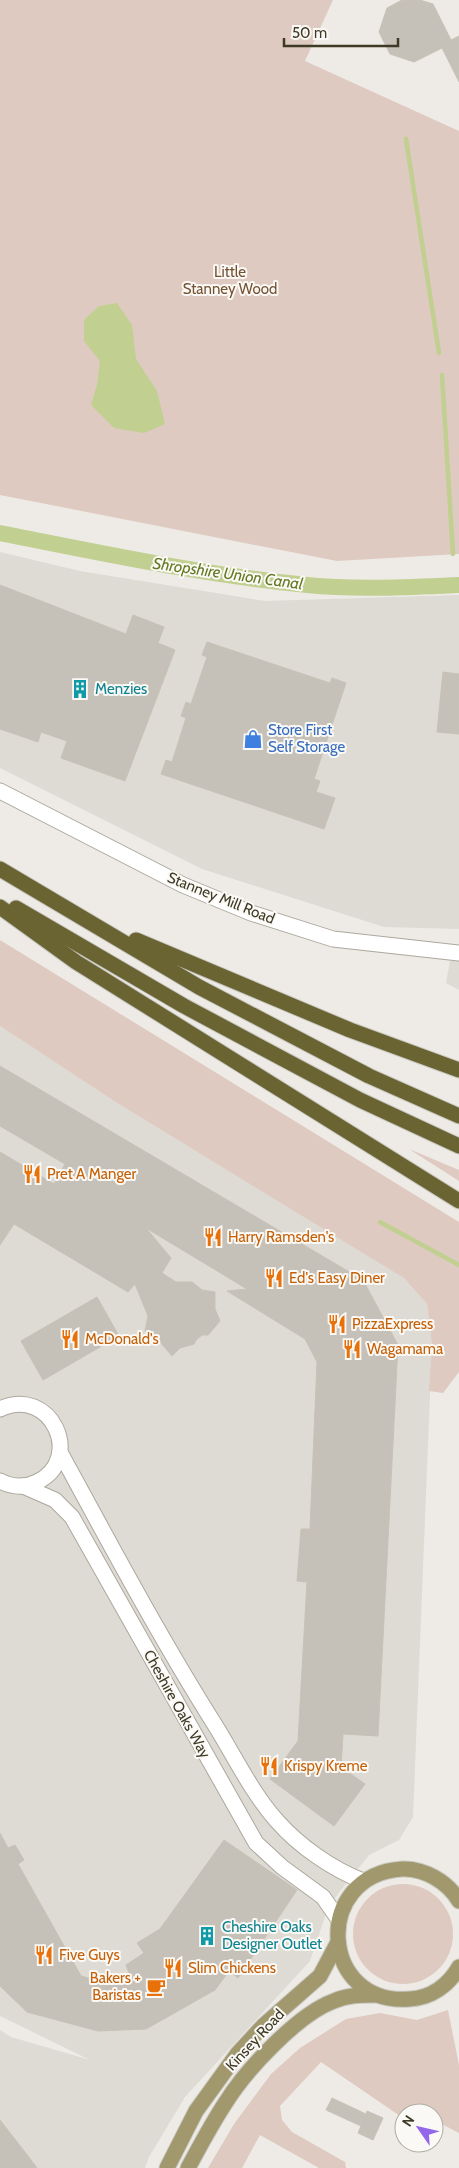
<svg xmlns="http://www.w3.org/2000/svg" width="459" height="2168" font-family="Cabin,sans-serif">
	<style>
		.built { fill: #dedad4 }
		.green { fill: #decac0 }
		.water { fill: #c1cf91 }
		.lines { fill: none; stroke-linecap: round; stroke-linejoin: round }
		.stream { stroke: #c1cf91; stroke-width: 4.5 }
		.canal { stroke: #c1cf91; stroke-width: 16 }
		.building { fill: #c6c1b8; stroke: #c7c2b8 }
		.minor-casing { stroke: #aca89d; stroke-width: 17 }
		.major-casing { stroke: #c9c8c2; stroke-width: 17 }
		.highway-casing { stroke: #c9c8c2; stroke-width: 17 }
		.minor { stroke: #fff; stroke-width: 15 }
		.major { stroke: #a1986d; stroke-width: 15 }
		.highway { stroke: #6a6332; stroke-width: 15 }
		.labels { text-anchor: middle; stroke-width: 4; stroke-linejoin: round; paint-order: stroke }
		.park-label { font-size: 15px; fill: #745131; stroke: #faf9f6 }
		.culture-label { font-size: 15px; fill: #0d838f; stroke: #faf9f6; text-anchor: start }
		.shop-label { font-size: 15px; fill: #366cbe; stroke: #faf9f6; text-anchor: start }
		.street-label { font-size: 15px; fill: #3f3a25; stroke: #faf9f6 }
		.food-label { font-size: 15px; fill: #c56008; stroke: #faf9f6; text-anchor: start }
		.water-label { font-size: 16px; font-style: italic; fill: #637922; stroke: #faf9f6 }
	</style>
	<rect width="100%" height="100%" fill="#eeebe6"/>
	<g class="built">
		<polygon points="0,552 80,571 265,601 459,595 459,929 384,927 202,869 0,768"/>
		<polygon points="450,961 459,961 459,990 446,983"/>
		<polygon points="0,1026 114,1101 384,1265 404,1278 427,1304 432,1345 413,1817 399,1840 369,1855 341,1890 328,1908 310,1961 185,2097 149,2157 145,2168 0,2168 0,2030 11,2037 90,2060 0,2016"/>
	</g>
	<g class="green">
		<polygon points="0,0 333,0 305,61 459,131 459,554 337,561 0,495"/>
		<polygon points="0,940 459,1222 459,1372 443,1393 429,1391 432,1345 427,1304 404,1278 114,1101 0,1026"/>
		<polygon points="409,1149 459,1170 459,1181"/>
		<circle cx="403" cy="1934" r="50"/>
		<polygon points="448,2010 459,2065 459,2133 434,2120 434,2113 404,2113 404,2116 400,2116 321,2062 280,2106 282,2120 292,2132 345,2162 346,2168 319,2168 260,2135 242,2168 208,2168 234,2124 271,2074 300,2048 346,2019 380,2013 417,2020"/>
	</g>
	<polygon class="water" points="117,303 132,325 136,359 157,391 165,424 144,433 114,428 91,405 97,385 100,361 84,341 84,320 99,306"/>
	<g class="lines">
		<g class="stream">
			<polyline points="406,139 439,353"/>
			<polyline points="442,375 453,554"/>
			<polyline points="380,1222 459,1265"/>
		</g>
		<path class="canal" d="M 0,533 C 102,553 204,575 307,585 C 357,590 409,587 459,585"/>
	</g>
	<g class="building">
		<polygon points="402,0 420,0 433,4 451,40 459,36 459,82 442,48 414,62 390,54 379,32 387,8"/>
		<polygon points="0,585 126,634 133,615 164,627 158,643 175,650 125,781 61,758 67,741 41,732 38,742 0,729"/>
		<polygon points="207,642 330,683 332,678 346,683 314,779 320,781 316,792 335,798 324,829 161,774 166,760 172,762 186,718 181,716 186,702 191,704 207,657 202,655"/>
		<polygon points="443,672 459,674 459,734 437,732"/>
		<polygon points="0,1066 363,1280 398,1345 378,1736 343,1734 341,1767 365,1784 334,1826 270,1779 298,1741 307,1582 297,1581 301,1529 310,1529 317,1362 305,1339 227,1291 247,1289 146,1228 171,1258 162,1273 176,1282 192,1282 202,1290 215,1292 215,1309 220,1321 208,1335 202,1335 196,1340 194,1344 180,1348 172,1356 156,1337 145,1331 148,1316 135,1284 128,1292 14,1224 0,1245 0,1152 54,1184 65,1164 0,1126"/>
		<polygon points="97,1297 119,1336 43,1380 21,1341"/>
		<polygon points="0,1833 8,1848 15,1845 24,1860 18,1864 81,1976 110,1984 129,1973 126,1965 144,1953 137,1943 160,1929 224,1840 297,1890 238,1978 229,1971 215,1990 146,2029 98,2031 27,2012 0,1986"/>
		<polygon points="332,2098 366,2114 367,2111 383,2118 373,2140 358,2133 361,2126 326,2110"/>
		<polygon points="0,2120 28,2156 37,2168 0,2168"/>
	</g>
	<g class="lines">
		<g class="minor-casing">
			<g id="minor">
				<polyline points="0,791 183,885 251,913 333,939 459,953"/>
				<path d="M 0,1409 C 51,1385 85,1459 37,1482 C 25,1488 12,1487 0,1481"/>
				<path d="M 60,1452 C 110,1544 159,1636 215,1725 C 235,1757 252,1793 277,1821 C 299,1846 332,1869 363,1881"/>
				<polyline points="23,1486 55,1500 72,1517 256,1843 282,1867 323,1897 339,1920"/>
			</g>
		</g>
		<g class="major-casing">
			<g id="major">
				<path d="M 459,1901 C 448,1882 424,1868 402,1869 C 311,1875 320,2007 410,1999 C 431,1998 449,1985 459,1967"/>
				<polyline points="167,2168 196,2111 238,2053 263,2026 320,1976 337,1944"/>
				<path d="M 188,2168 C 200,2146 212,2123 226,2102 C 246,2070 298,2014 334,2001 C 347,1995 360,1995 375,1995"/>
			</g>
		</g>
		<g class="highway-casing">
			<g id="highway">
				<polyline points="0,869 199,987 369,1076 459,1116"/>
				<polyline points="0,907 76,962 459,1201"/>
				<polyline points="16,908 184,1006 360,1100 459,1146"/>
				<polyline points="136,940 350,1030 459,1070"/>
			</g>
		</g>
		<use href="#minor" class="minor"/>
		<use href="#major" class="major"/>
		<use href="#highway" class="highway"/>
	</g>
	<defs>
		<g id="building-bare" transform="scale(1.5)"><path d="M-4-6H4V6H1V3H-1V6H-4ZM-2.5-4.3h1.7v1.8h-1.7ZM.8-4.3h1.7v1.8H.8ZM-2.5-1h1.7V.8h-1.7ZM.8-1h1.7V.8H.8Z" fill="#0f9aa8" stroke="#faf9f6" stroke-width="2.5" paint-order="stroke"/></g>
		<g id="shop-bare" transform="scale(1.5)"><path d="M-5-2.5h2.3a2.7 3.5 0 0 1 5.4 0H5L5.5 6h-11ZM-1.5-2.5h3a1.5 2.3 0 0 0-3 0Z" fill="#3f7fe0" stroke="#faf9f6" stroke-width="2.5" paint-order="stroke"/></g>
		<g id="restaurant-bare" transform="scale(1.5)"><path d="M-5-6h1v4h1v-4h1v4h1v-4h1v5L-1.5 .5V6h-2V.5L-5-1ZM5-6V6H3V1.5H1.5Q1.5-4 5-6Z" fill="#e8710a" stroke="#faf9f6" stroke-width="2.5" paint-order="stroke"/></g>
		<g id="cafe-bare" transform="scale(1.5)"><path d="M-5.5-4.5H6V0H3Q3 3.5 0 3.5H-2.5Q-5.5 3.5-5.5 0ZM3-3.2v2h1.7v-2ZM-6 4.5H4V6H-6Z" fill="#e8710a" stroke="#faf9f6" stroke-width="2.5" paint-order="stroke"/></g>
	</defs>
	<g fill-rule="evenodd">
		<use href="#building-bare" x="80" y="689"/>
		<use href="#shop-bare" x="253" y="739"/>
		<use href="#restaurant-bare" x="32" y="1174"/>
		<use href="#restaurant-bare" x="213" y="1237"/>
		<use href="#restaurant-bare" x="274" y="1278"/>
		<use href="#restaurant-bare" x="337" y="1324"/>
		<use href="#restaurant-bare" x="70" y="1339"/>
		<use href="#restaurant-bare" x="352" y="1349"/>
		<use href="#restaurant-bare" x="269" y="1766"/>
		<use href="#building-bare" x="207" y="1936"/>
		<use href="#restaurant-bare" x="44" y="1955"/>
		<use href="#restaurant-bare" x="173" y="1968"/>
		<use href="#cafe-bare" x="156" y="1987"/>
	</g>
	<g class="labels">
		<g class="park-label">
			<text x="230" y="277">Little<tspan x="230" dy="17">Stanney Wood</tspan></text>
		</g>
		<g class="culture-label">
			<text x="95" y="694">Menzies</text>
			<text x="222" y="1932">Cheshire Oaks<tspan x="222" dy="17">Designer Outlet</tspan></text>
		</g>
		<g class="shop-label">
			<text x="268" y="735">Store First<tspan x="268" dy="17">Self Storage</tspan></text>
		</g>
		<g class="street-label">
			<text transform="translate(221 898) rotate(22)" y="5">Stanney Mill Road</text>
			<text transform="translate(177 1704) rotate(61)" y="5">Cheshire Oaks Way</text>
			<text transform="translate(255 2040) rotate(-47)" y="5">Kinsey Road</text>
		</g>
		<g class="food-label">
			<text x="47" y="1179">Pret A Manger</text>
			<text x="228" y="1242">Harry Ramsden's</text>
			<text x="289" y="1283">Ed's Easy Diner</text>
			<text x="352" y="1329">PizzaExpress</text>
			<text x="85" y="1344">McDonald's</text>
			<text x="367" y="1354">Wagamama</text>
			<text x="284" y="1771">Krispy Kreme</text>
			<text x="59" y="1960">Five Guys</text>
			<text x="188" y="1973">Slim Chickens</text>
			<text x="141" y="1983" text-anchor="end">Bakers +<tspan x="141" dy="17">Baristas</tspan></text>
		</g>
		<g class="water-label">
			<text transform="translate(228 573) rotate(8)" y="6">Shropshire Union Canal</text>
		</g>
	</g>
	<g transform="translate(419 2128) rotate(304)"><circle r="24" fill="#faf9f6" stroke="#afada2"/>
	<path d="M0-4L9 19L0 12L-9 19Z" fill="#9267eb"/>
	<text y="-8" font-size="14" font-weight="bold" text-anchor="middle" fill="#3f3a25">N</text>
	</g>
	<path d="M284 38v8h114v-8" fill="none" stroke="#3f3a25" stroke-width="2.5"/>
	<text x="292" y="38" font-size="15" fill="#3f3a25" stroke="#faf9f6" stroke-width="4" paint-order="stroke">50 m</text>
</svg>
